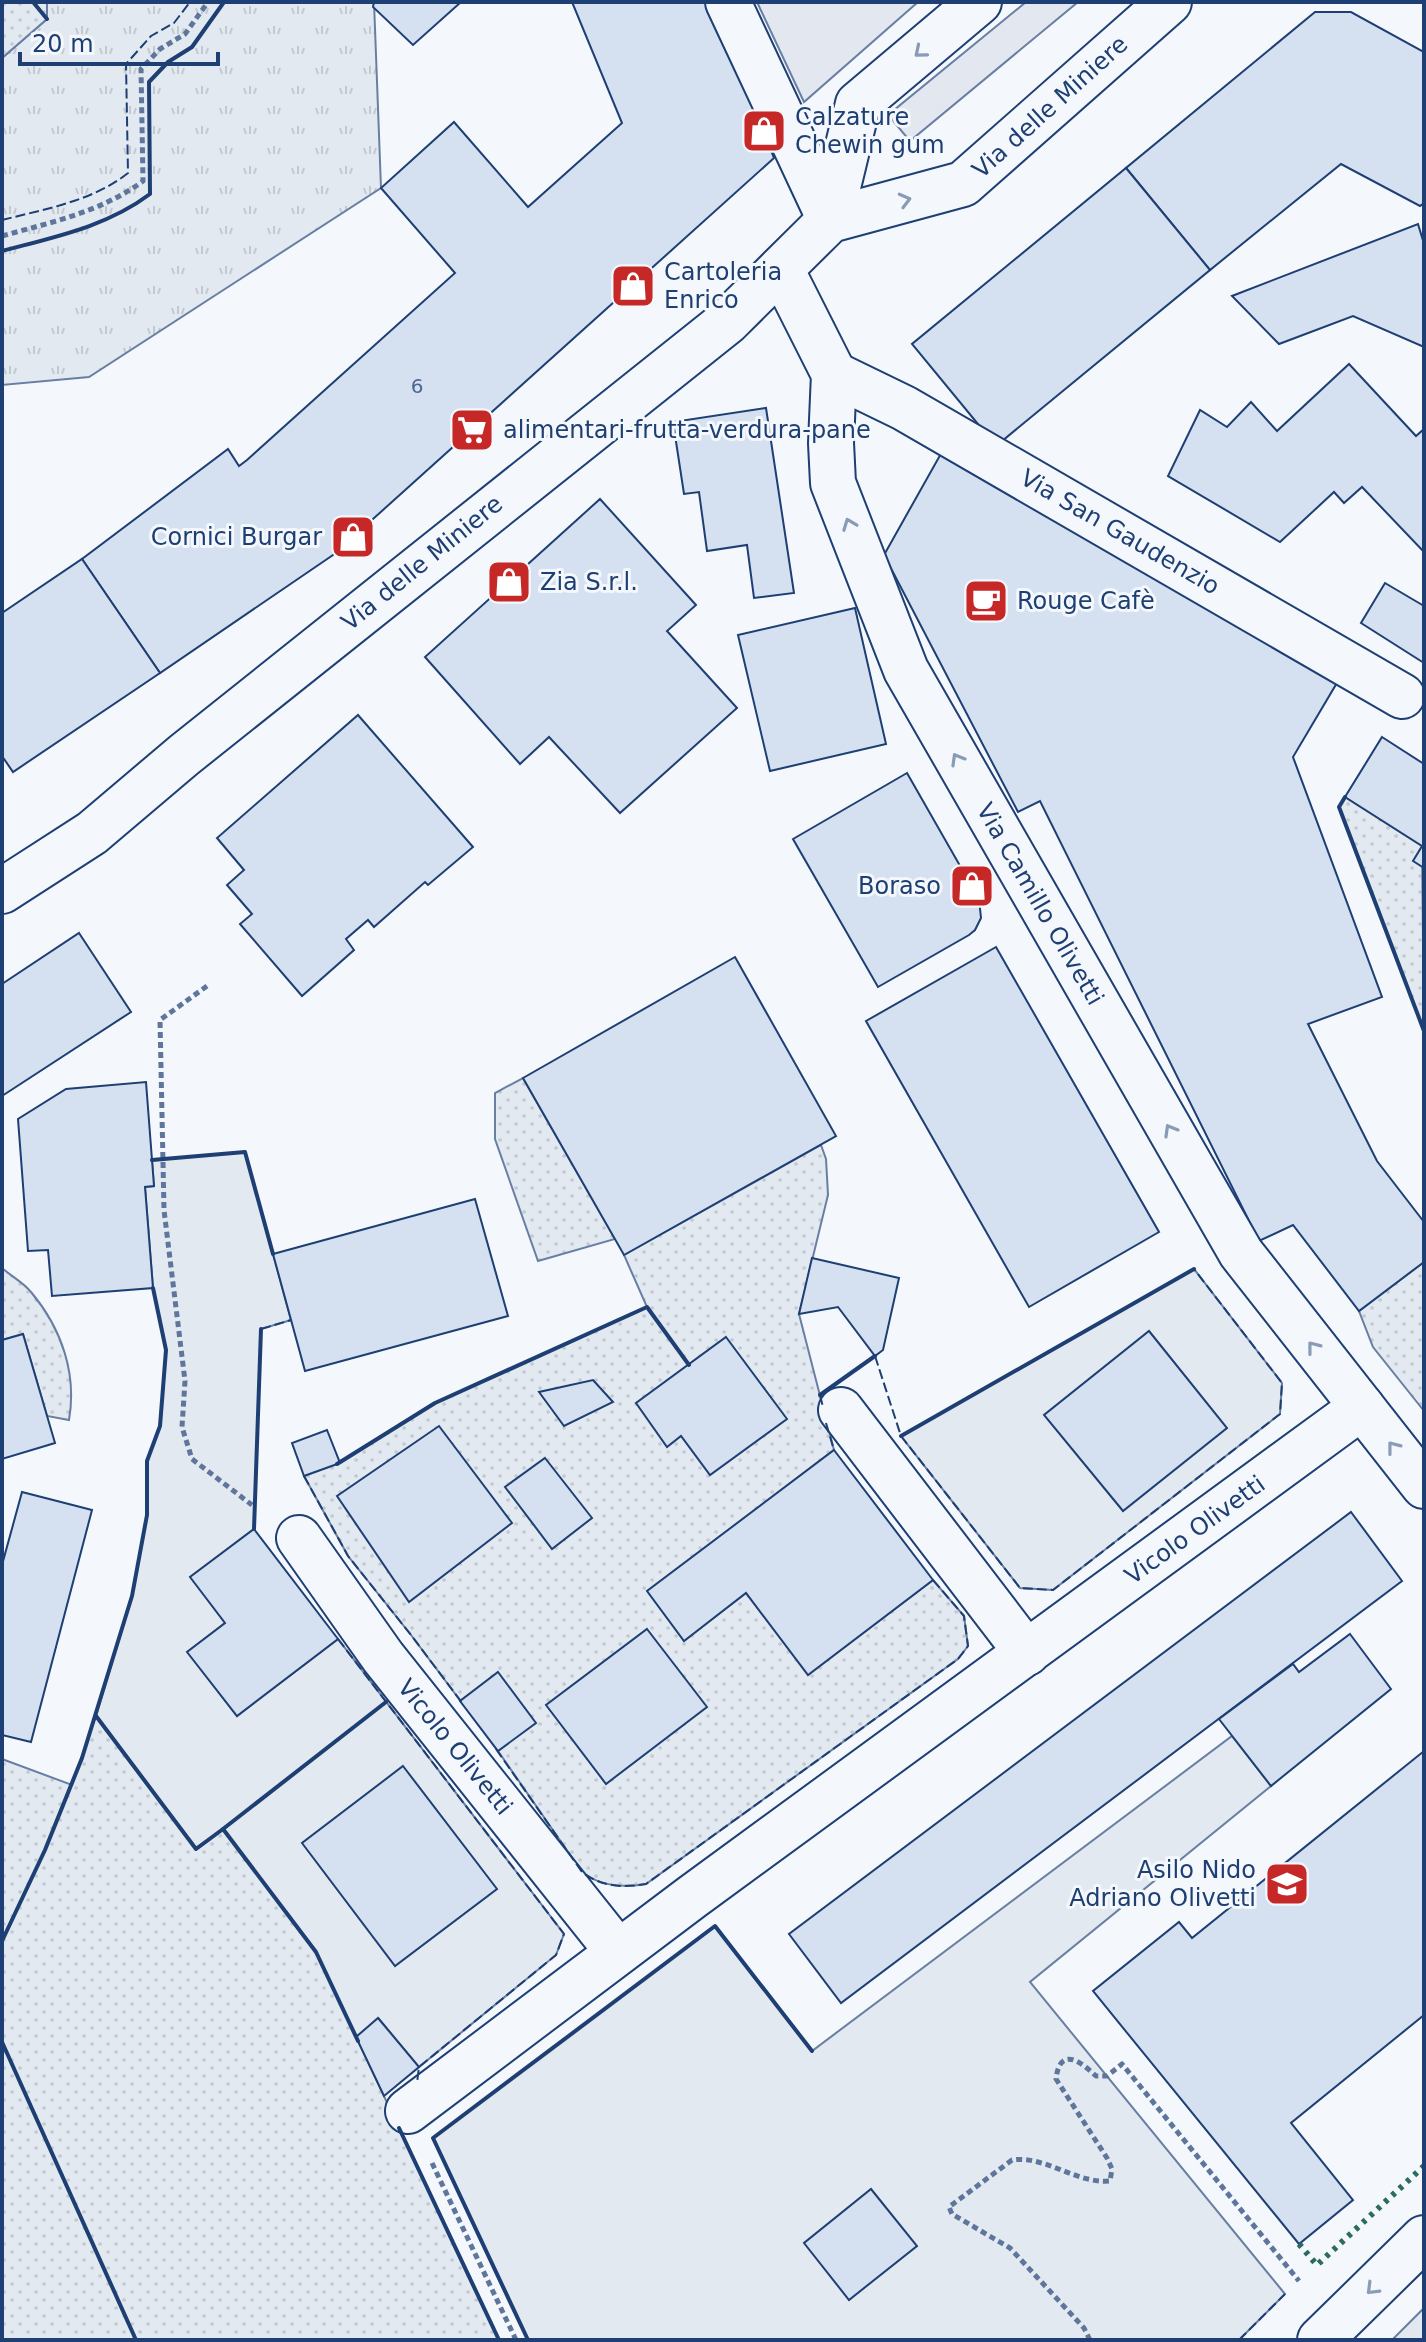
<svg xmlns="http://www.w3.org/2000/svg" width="1426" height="2342" font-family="'DejaVu Sans',sans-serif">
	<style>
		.grass { fill: url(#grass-tufts); stroke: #687fa3; stroke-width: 2 }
		.park { fill: #e3e9f0; stroke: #687fa3; stroke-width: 2 }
		.garden { fill: url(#garden-dots); stroke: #687fa3; stroke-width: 2 }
		.parking { fill: #e3e8f0; stroke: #687fa3; stroke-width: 2 }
		.building { fill: #d5e0f0; stroke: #1d3f73; stroke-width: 2 }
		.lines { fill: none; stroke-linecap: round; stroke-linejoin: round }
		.street-casing { stroke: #1d3f73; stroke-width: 48 }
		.secondary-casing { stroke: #1d3f73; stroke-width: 48 }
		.primary-casing { stroke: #1d3f73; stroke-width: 48 }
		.path { stroke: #5e769c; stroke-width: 5; stroke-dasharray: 6 4; stroke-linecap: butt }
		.street { stroke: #f4f7fb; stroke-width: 44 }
		.secondary { stroke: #f4f7fb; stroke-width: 44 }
		.primary { stroke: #f4f7fb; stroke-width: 44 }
		.hedge { stroke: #2c6c60; stroke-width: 6; stroke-dasharray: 4 6; stroke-linecap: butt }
		.fence { stroke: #1d3f73; stroke-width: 2; stroke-dasharray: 10 4; stroke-linecap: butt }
		.wall { stroke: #1d3f73; stroke-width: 4 }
		.oneway { stroke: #889bb7 }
		.labels { text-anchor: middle; stroke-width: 6; stroke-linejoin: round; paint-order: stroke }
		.number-label { font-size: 20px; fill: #4b6792 }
		.street-label { font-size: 24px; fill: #1d3f73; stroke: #f4f7fb }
		.poi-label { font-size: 24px; fill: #1d3f73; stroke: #f4f7fb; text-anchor: start }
	</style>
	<defs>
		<pattern id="grass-tufts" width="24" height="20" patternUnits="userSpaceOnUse" patternTransform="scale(2)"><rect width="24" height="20" fill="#e3e9f0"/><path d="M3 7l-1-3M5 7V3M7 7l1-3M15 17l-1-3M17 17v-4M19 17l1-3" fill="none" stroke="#c2c9d1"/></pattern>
		<pattern id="garden-dots" width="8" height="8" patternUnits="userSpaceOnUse" patternTransform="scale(2)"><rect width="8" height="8" fill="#e3e9f0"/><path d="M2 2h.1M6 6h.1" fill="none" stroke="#c2c9d1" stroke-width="1.8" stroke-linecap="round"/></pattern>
	</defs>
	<rect width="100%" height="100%" fill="#f4f7fb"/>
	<polygon class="grass" points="47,2 374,2 381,188 89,377 2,385 2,58 47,19"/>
	<g class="park">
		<polygon points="245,1152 291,1320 261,1329 254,1529 191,1577 225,1623 188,1652 237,1716 338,1639 564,1934 556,1955 419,2067 379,2019 356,2037 316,1952 223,1829 196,1849 96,1716 132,1596 147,1515 147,1461 160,1426 166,1350 153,1288 145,1187 154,1186 152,1160"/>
		<polygon points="1194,1269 1282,1383 1280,1414 1053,1590 1020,1588 901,1436"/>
		<polygon points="1232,1736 1271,1786 1030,1982 1285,2294 1239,2340 528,2340 433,2138 715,1926 812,2051"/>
	</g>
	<g class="garden">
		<polygon points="2,2 47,2 47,19 2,58"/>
		<polygon points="1345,797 1422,846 1424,1031 1339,807"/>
		<polygon points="523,1078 615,1239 538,1261 495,1139 495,1093"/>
		<path d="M 821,1145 L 826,1159 L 828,1195 L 799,1314 L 834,1450 L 648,1592 L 684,1640 L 746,1593 L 808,1674 L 933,1580 L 964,1616 L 968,1646 L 958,1659 L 646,1884 C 623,1888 601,1887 582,1872 L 498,1751 L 411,1635 L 348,1556 L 304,1476 L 340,1463 L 435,1403 L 647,1307 L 624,1255 Z"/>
		<polygon points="1424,1262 1424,1411 1373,1347 1359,1311"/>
		<path d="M 2,1268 C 11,1276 24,1283 31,1292 C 62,1329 77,1374 69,1420 L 47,1416 L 23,1334 L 2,1340 Z"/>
		<polygon points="96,1716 196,1848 223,1829 316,1952 499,2340 2,2340 2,1759 72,1785"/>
	</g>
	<g class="parking">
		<polygon points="757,2 918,2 804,102"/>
		<polygon points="1026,2 1078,2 910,141 888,115"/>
		<polygon points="1424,2308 1424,2340 1392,2340"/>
	</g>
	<g class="building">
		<polygon points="374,2 461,2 413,45 373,7"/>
		<polygon points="572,2 711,2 774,158 333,555 160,673 82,559 228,449 239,466 247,460 455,273 381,188 454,122 528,207 622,123"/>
		<polygon points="1315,12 1351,12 1424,52 1424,203 1420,206 1341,164 1210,270 1126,168"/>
		<polygon points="1126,168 1210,270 996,446 912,344"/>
		<polygon points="1418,224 1424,244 1424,347 1353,316 1279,344 1232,296"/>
		<polygon points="1349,364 1416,436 1424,429 1424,552 1362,487 1344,503 1334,492 1280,542 1168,476 1200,410 1227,427 1251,402 1277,431"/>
		<polygon points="766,408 794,593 754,598 747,545 707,551 699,492 684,494 673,422"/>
		<polygon points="943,450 1341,676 1293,757 1382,997 1308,1024 1377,1161 1424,1222 1424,1262 1359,1311 1293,1225 1259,1241 1040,801 1018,812 884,555"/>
		<polygon points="600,499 696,605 667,631 737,708 620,813 549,737 520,764 425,657"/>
		<polygon points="82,559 160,673 13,772 2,756 2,613"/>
		<polygon points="1385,583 1424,606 1424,663 1361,623"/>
		<polygon points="855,608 886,744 770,771 738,635"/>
		<polygon points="358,715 473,847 428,885 425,882 374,927 368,920 346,939 354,950 302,996 240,924 252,914 227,885 244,870 217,838"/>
		<polygon points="1382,737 1424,764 1424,868 1413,861 1422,846 1345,797"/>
		<polygon points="907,773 979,899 981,918 975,930 969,935 878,987 793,839"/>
		<polygon points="79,933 131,1012 2,1096 2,984"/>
		<polygon points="996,947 1159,1232 1029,1307 866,1021"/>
		<polygon points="735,957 836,1136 624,1255 523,1078"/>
		<polygon points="146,1082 154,1186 145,1187 153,1288 52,1296 48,1250 28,1251 18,1119 66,1089"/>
		<polygon points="475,1199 508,1316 305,1371 273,1254"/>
		<polygon points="812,1258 899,1278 883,1350 875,1356 838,1307 799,1314"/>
		<polygon points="1149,1331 1227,1428 1123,1511 1044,1415"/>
		<polygon points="23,1334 55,1443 2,1459 2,1340"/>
		<polygon points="726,1337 787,1419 710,1475 681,1436 667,1447 636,1403"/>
		<polygon points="593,1380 613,1402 564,1426 539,1392"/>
		<polygon points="439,1426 512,1523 409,1602 337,1496"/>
		<polygon points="327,1430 340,1463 304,1476 292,1443"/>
		<polygon points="834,1450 933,1580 808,1675 746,1593 684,1641 647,1591"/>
		<polygon points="545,1458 592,1518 552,1549 505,1487"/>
		<polygon points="22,1492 92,1510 31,1742 2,1735 2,1565"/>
		<polygon points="1351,1512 1402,1581 841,2003 789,1934"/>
		<polygon points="254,1529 338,1639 237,1716 187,1652 225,1623 190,1577"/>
		<polygon points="647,1629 707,1707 606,1784 546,1705"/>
		<polygon points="1350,1634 1391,1689 1271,1786 1219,1719 1293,1664 1299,1672"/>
		<polygon points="498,1672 536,1723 498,1751 460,1701"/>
		<polygon points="1424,1751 1424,2015 1291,2123 1353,2200 1299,2244 1093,1991 1179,1922 1192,1938"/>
		<polygon points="403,1766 497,1889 395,1966 302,1843"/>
		<polygon points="378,2018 419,2067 384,2096 356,2037"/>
		<polygon points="871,2189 917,2246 849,2300 804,2243"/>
	</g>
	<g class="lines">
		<g class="street-casing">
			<g id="street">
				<polyline points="728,2 830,220"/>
				<polyline points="781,269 834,374 831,443 833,483 906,670 1241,1253 1424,1486"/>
				<polyline points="834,374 904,408 1402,696"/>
				<polyline points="841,1410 1027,1653"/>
				<polyline points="299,1538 383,1657 618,1952"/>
				<polyline points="408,2111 692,1897 1362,1407"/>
			</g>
		</g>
		<g class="secondary-casing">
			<g id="secondary">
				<polyline points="830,220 858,104 979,2"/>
				<polyline points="2,891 92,833 184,755 727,322 830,220 963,184 1169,2"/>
			</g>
		</g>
		<g class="primary-casing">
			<polyline id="primary" points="1320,2340 1424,2238"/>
		</g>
		<g class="path">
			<path d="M 2,236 C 52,222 101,212 143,181 L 141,69 L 160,49 L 185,34 L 208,2"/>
			<polyline points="207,986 160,1020 164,1210 185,1381 182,1427 192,1459 252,1505"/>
			<polyline points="432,2163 516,2340"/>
			<path d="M 1090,2340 L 1084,2328 L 1010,2248 L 952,2214 L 949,2207 L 1012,2160 C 1045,2155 1076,2184 1110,2181 L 1112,2169 L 1107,2158 L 1056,2079 C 1060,2045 1081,2062 1096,2076 L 1107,2076 L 1122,2064 L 1299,2281"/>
		</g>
		<use href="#street" class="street"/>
		<use href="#secondary" class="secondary"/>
		<use href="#primary" class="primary"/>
		<polyline class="hedge" points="1299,2244 1317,2265 1424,2166"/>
		<g class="fence">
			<path d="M 2,220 C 45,209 93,201 128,173 L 126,64 L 151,36 L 174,23 L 190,2"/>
			<polyline points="261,1329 291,1320"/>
			<polyline points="875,1356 901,1436 1020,1588 1053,1590 1280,1414 1282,1383 1194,1269"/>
			<polyline points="820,1395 823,1407"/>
			<polyline points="826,1423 834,1450"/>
			<polyline points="304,1476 348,1556 411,1635 463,1704"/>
			<polyline points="338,1639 564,1934 556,1955 419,2067 417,2083"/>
			<path d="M 496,1749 L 582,1872 C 601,1887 623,1888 646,1884 L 958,1659 L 968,1646 L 964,1616 L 933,1580"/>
			<polyline points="1239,2340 1285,2294"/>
		</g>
		<g class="wall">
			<polyline points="33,2 47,19"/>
			<path d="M 2,251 C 54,237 106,227 150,194 L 149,82 L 168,62 L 192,47 L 224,2"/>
			<polyline points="1345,797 1339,807 1424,1031"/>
			<polyline points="152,1160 245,1152 273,1254"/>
			<polyline points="820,1395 875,1356"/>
			<polyline points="901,1436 1194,1269"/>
			<polyline points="337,1464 435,1403 647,1307 689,1365"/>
			<polyline points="254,1529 261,1329"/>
			<polyline points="96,1716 196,1849 223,1829 316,1952 358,2041"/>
			<polyline points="223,1829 386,1702"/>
			<polyline points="2,1941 45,1850 82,1758 132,1596 147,1515 147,1461 160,1426 166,1350 153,1288"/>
			<polyline points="2,2042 136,2340"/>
			<polyline points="399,2128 499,2340"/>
			<polyline points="528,2340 433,2138 715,1926 812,2051"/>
		</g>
	</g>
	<defs><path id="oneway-chevron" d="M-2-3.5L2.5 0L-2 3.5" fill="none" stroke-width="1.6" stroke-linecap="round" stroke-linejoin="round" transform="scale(2)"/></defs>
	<g class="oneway">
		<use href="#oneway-chevron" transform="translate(920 52) rotate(140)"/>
		<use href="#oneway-chevron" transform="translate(905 200) rotate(-15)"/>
		<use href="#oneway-chevron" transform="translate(849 524) rotate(-111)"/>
		<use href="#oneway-chevron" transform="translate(957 759) rotate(-120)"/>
		<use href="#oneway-chevron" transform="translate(1170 1130) rotate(-120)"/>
		<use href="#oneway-chevron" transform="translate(1313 1347) rotate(-128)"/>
		<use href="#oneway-chevron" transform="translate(1393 1447) rotate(-128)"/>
		<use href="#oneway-chevron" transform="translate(1372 2289) rotate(135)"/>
	</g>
	<defs>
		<g id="shop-square" transform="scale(2.3)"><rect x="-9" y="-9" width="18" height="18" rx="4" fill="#c62828" stroke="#f4f7fb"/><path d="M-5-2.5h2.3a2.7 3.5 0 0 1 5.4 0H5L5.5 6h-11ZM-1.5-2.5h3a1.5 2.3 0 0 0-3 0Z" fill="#fff"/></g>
		<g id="supermarket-square" transform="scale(2.3)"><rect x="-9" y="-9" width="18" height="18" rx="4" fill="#c62828" stroke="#f4f7fb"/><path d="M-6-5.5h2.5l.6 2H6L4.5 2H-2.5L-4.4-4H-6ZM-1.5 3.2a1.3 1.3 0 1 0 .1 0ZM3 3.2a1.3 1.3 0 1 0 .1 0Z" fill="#fff"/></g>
		<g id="cafe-square" transform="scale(2.3)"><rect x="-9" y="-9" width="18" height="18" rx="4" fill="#c62828" stroke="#f4f7fb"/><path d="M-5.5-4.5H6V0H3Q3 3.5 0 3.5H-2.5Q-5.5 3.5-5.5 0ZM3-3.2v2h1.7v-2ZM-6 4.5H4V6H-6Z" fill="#fff"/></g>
		<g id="school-square" transform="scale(2.3)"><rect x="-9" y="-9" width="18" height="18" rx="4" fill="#c62828" stroke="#f4f7fb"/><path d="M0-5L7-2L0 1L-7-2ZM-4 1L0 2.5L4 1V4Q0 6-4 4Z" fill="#fff"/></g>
	</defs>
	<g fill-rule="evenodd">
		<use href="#shop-square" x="764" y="131"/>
		<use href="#shop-square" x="633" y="286"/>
		<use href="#supermarket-square" x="472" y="430"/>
		<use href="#shop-square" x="353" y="537"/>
		<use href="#shop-square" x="509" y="582"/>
		<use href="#cafe-square" x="986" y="601"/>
		<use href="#shop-square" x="972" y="886"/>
		<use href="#school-square" x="1287" y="1884"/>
	</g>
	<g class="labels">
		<g class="number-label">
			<text x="417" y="393">6</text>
		</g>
		<g class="street-label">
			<text transform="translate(1050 107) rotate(-42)" y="8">Via delle Miniere</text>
			<text transform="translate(1120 532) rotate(30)" y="8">Via San Gaudenzio</text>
			<text transform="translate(422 563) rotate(-39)" y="8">Via delle Miniere</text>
			<text transform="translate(1040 904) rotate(60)" y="8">Via Camillo Olivetti</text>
			<text transform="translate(1195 1530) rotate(-36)" y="8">Vicolo Olivetti</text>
			<text transform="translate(455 1747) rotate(51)" y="8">Vicolo Olivetti</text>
		</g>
		<g class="poi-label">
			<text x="795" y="125">Calzature<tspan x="795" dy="28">Chewin gum</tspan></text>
			<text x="664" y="280">Cartoleria<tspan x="664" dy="28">Enrico</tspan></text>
			<text x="503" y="438">alimentari-frutta-verdura-pane</text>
			<text x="322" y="545" text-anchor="end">Cornici Burgar</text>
			<text x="540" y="590">Zia S.r.l.</text>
			<text x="1017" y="609">Rouge Cafè</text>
			<text x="941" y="894" text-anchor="end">Boraso</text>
			<text x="1256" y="1878" text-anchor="end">Asilo Nido<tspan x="1256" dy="28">Adriano Olivetti</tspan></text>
		</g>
	</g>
	<rect width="1426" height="2342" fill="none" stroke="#1d3f73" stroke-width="8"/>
	<path d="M20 52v12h198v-12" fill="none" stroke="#1d3f73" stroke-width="4"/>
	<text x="32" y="52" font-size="24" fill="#1d3f73" stroke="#f4f7fb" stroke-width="6" paint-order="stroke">20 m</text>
</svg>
